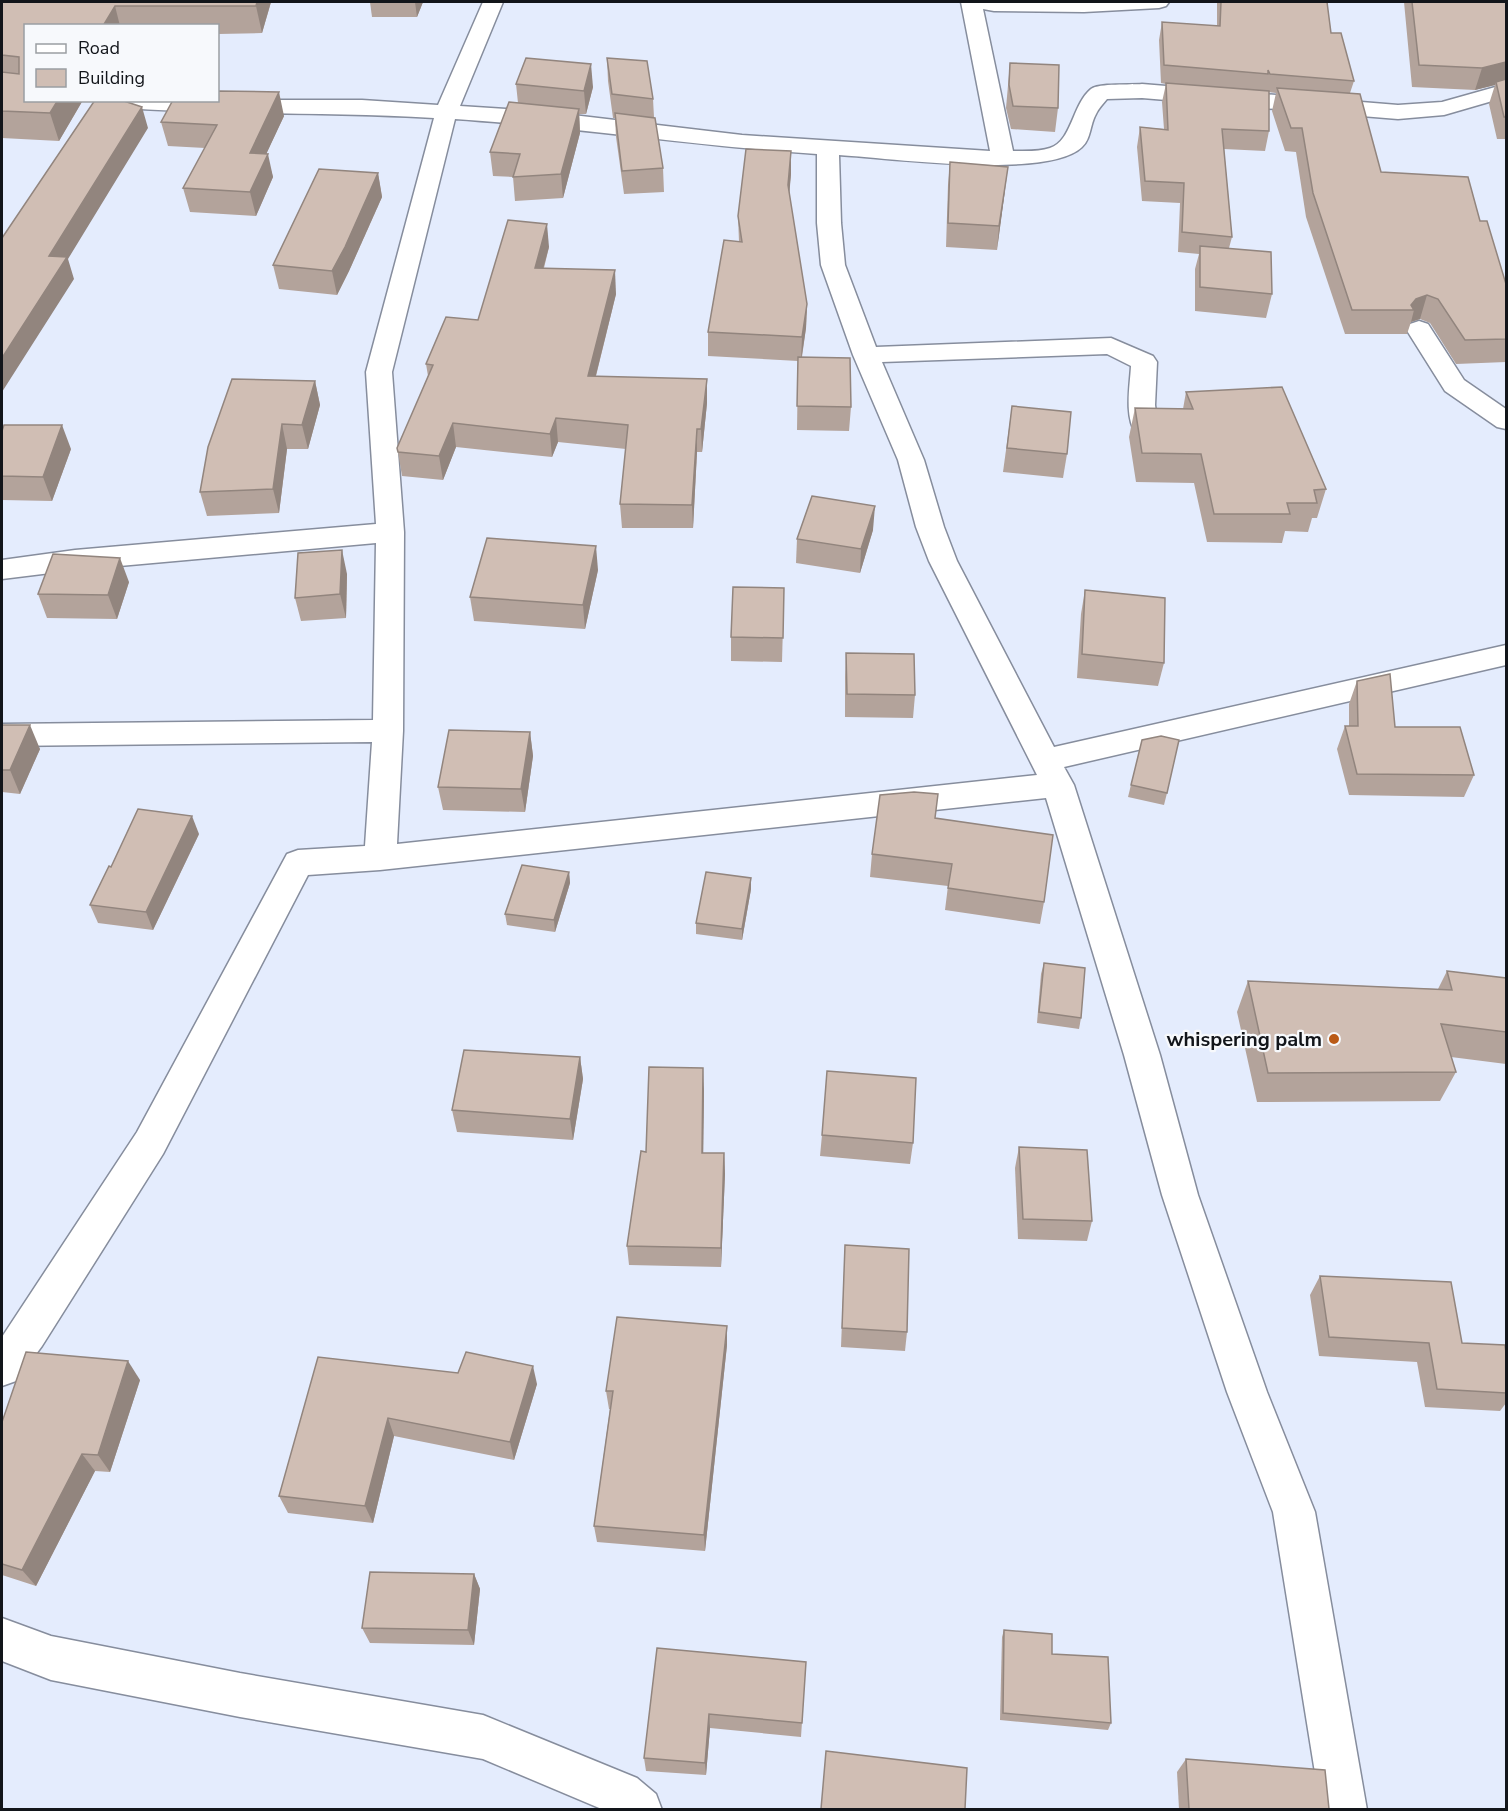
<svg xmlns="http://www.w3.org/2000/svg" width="1508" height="1811" font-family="'Nunito Sans',sans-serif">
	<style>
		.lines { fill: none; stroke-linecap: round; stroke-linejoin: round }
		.minor-casing { stroke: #868d9d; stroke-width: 3 }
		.minor { fill: #fff; fill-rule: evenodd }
		.wall { fill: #b3a39b }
		.shaded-wall { fill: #92857e }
		.building { fill: #d0beb4; stroke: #92857e; stroke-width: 1.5 }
		.poi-dot { fill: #ba5a16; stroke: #f7f9fc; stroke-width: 2 }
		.labels { text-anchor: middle; stroke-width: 4.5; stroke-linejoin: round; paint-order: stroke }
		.poi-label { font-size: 20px; font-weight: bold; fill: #12151a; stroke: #f7f9fc; text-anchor: end }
	</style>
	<rect width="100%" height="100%" fill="#e4ecfd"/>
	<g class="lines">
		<g class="minor-casing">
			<g id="minor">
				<path d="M 483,2 L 503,2 L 460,106 L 539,111 L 742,135 L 990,151 L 961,2 L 1169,2 L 1166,6 L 1159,8 L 1084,12 L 994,11 L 983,9 L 1013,151 C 1025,151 1039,152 1050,148 C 1072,141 1072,105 1091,89 C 1099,83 1131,85 1142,84 L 1398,105 L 1442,102 L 1506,84 L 1506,97 L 1444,115 L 1398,119 L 1142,98 L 1107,99 C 1103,104 1098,109 1096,114 C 1090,124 1091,139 1082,147 C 1048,180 889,158 839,155 L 841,223 L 845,265 L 876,347 L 1111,338 L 1153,356 L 1157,362 L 1155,405 L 1158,428 L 1154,434 L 1145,436 L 1136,434 C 1124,416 1130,386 1131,366 L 1107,354 L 882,362 L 924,460 L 944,527 L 957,561 L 1054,747 L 1506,645 L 1506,665 L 1064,767 L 1074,785 L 1160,1055 L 1198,1195 L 1267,1392 L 1315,1512 L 1367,1810 L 1321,1810 L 1273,1512 L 1227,1392 L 1162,1195 L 1124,1055 L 1046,798 L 380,870 L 308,875 L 163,1154 L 42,1346 L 16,1381 L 2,1386 L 2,1337 L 137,1132 L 287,854 L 298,850 L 365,846 L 372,742 L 2,746 L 2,724 L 373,720 L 376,543 L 75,570 L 2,579 L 2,560 L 75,550 L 376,524 L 366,372 L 434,118 C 326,111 219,116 112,107 L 104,105 L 101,100 L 362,100 L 438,105 ZM 455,119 C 576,127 696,146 817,154 L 817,223 L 821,265 L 853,355 L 898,460 L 916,527 L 929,561 L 1037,775 L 397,844 L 403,731 L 404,532 L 392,372 Z"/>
				<polygon points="1419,321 1428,324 1464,380 1506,409 1506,429 1497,427 1445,391 1406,329 1410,324"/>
				<polygon points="2,1618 51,1636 240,1673 483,1715 637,1778 656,1794 662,1810 604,1810 483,1759 240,1717 51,1680 2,1661"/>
			</g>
		</g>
		<use href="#minor" class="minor"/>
	</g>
	<g class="wall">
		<polygon points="2,2 271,2 262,33 218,34 218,26 26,26 83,100 59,141 2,138"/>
		<polygon points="370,2 423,2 417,17 372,17"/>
		<polygon points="1217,2 1327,2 1331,33 1354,81 1350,93 1381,172 1480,221 1506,284 1506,362 1456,364 1430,323 1420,319 1411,322 1407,334 1345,334 1306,217 1296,152 1285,151 1272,111 1276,93 1269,92 1269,131 1265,151 1224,149 1232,237 1229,248 1272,294 1266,318 1195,311 1195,269 1199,254 1178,252 1180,203 1142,201 1137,147 1140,127 1164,129 1162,102 1166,84 1161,83 1159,40 1162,22 1217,26"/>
		<polygon points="1404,2 1506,2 1506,139 1497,139 1489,104 1495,85 1475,90 1412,87"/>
		<polygon points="607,58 653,99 654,117 663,168 664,192 624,194 616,137 615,118 613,118 608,81"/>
		<polygon points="1010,63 1058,108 1055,132 1011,129 1006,108"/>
		<polygon points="516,84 593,87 586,114 579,114 580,133 563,198 515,201 513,177 493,176 490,152 518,103"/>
		<polygon points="284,116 266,154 273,177 256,216 190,212 183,188 205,148 168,146 161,122"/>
		<polygon points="950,162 1005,190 997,250 946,247 948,185"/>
		<polygon points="378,173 382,197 349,271 337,295 279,289 273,265"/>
		<polygon points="791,174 789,192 807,304 806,328 802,357 851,407 849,431 797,430 798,361 708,356 708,332 739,242 738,216"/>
		<polygon points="549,247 544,268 616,294 596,376 707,403 702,452 697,452 693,528 622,528 620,504 626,449 558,442 552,457 456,447 443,480 402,476 398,452 428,376 426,364 478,320"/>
		<polygon points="315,381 320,405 308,449 287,449 279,513 207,516 200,492"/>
		<polygon points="1186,392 1326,489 1317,518 1312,518 1308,532 1285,531 1282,543 1207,542 1194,483 1136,482 1129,437 1135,408 1183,409"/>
		<polygon points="1012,406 1067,454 1063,478 1003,472"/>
		<polygon points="71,449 52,501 2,500 2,476"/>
		<polygon points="873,530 860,573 796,563 797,539"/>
		<polygon points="598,570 585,629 474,621 470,597"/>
		<polygon points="347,574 346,618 301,621 295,598"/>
		<polygon points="129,582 117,619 47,618 38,594"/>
		<polygon points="784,588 782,662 731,661 731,637"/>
		<polygon points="1085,590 1164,663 1158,686 1077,678 1081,614"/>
		<polygon points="846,654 915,695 913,718 845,717 845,677"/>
		<polygon points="1357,681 1395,727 1474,775 1464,797 1349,795 1337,749 1345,726 1349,726 1349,704"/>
		<polygon points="2,725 40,749 20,794 2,792"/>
		<polygon points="530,732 533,756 525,812 443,810 438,787"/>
		<polygon points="1142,740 1167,793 1164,805 1128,797"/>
		<polygon points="935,818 1044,902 1040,924 945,910 948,886 870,877 872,854"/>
		<polygon points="199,834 153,930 98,923 90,905 111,867"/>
		<polygon points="569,872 570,883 555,932 507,925 505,914"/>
		<polygon points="751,878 751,889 742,940 696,934 696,923"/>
		<polygon points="1044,963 1081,1018 1079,1029 1037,1023 1041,974"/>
		<polygon points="1447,971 1506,978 1506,1064 1451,1057 1456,1072 1440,1101 1257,1102 1237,1012 1248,981 1438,989"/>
		<polygon points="580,1057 583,1079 573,1140 457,1132 452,1110"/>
		<polygon points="704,1090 703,1153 724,1153 725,1174 721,1267 629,1265 627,1246 646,1152"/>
		<polygon points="822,1135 913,1143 910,1164 820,1156"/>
		<polygon points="1019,1147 1092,1221 1087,1241 1018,1239 1015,1168"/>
		<polygon points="845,1245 907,1332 905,1351 841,1347"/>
		<polygon points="1320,1276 1462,1343 1506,1353 1506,1403 1500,1411 1425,1407 1417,1362 1319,1356 1310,1295"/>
		<polygon points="727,1345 705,1551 597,1542 594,1526 610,1409 609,1409 606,1391"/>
		<polygon points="318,1357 537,1384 514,1460 394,1436 373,1523 288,1513 279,1496"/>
		<polygon points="140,1380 110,1472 95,1471 36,1586 2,1575 2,1422"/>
		<polygon points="474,1574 480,1589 474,1645 370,1643 362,1628"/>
		<polygon points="1004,1630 1052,1654 1111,1723 1108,1730 1000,1720 1002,1637"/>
		<polygon points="657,1648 806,1662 801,1737 710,1728 706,1775 646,1771 644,1758"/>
		<polygon points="1186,1759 1329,1809 1179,1809 1177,1772"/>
	</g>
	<g class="shaded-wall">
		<polygon points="257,2 271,2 262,33 256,6"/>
		<polygon points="415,2 423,2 417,17"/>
		<polygon points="115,6 120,26 103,26"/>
		<polygon points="1506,62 1506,82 1496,82 1495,85 1475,90 1482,68"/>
		<polygon points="591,64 593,87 586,114 584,91"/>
		<polygon points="279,92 284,116 256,176 250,153"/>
		<polygon points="58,100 83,100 59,141 50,113"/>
		<polygon points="142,107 148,128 68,259 74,279 2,392 2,358 49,256"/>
		<polygon points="579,109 580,133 563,198 561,174"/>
		<polygon points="791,151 791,174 788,209 788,185"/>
		<polygon points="268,154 273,177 256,216 250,192"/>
		<polygon points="1008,167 1005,190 997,250 999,226"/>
		<polygon points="378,173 382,197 349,271 337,295 332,271"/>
		<polygon points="547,224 549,247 537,291 535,268"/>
		<polygon points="615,270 616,294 590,399 588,376"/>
		<polygon points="1427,295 1420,319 1411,322 1414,310 1411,305 1416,299"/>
		<polygon points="807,304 806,328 801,361 802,337"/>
		<polygon points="707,379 707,403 702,452 701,429"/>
		<polygon points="315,381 320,405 308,449 302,425"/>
		<polygon points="556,418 558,442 552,457 550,434"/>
		<polygon points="453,423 456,447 443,480 439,456"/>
		<polygon points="282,424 287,449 279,513 273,489"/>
		<polygon points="62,425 71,449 52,501 43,477"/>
		<polygon points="697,429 697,452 693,528 692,505"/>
		<polygon points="875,506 873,530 860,573 861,549"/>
		<polygon points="596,546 598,570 585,629 583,605"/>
		<polygon points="342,550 347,574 346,618 340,594"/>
		<polygon points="120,558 129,582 117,619 108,595"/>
		<polygon points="30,725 40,749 20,794 10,770"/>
		<polygon points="530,732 533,756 525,812 521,789"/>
		<polygon points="192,816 199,834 153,930 146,912"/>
		<polygon points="569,872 570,883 555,932 554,920"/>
		<polygon points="751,878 751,889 742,940 742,929"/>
		<polygon points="580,1057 583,1079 573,1140 570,1119"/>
		<polygon points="703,1068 704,1090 703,1173 702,1153"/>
		<polygon points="724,1153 725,1174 721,1267 721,1248"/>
		<polygon points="727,1326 727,1345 705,1551 704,1535"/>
		<polygon points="128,1361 140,1380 110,1472 98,1455"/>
		<polygon points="533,1366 537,1384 514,1460 510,1442"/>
		<polygon points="388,1418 394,1436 373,1523 365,1506"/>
		<polygon points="82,1454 95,1471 36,1586 22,1570"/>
		<polygon points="474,1574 480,1589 474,1645 468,1630"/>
		<polygon points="709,1714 710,1728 706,1775 705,1763"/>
	</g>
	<g class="building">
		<polygon points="2,2 257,2 256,6 115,6 103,26 26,26 26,100 58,100 50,113 2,111 2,72 19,74 19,57 2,55"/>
		<polygon points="1221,2 1327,2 1331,33 1341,33 1354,81 1270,74 1268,70 1268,74 1164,65 1162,22 1220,26"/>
		<polygon points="1412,2 1506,2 1506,62 1482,68 1419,65"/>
		<polygon points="526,58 591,64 584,91 516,84"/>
		<polygon points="607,58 647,61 653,99 612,94"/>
		<polygon points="1010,63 1059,65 1058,108 1013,106 1009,85"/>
		<polygon points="1506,79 1506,117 1504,117 1496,82"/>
		<polygon points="1166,83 1269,91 1269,131 1222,129 1232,237 1182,232 1184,183 1145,181 1140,127 1168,130"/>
		<polygon points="1277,88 1360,94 1381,172 1468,177 1480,221 1487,221 1506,284 1506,339 1465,340 1438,299 1427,295 1416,299 1411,305 1414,310 1352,310 1313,193 1302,128 1291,128"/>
		<polygon points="218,91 279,92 250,153 268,154 250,192 183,188 217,125 161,122 173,100 218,100"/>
		<polygon points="95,100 121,100 142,107 49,256 67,257 2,358 2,238"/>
		<polygon points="509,102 579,109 561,174 513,177 520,154 490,152"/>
		<polygon points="615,113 655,118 663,168 622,171"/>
		<polygon points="746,149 791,151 788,185 807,304 802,337 708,332 724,240 742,242 738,216"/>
		<polygon points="950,162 1008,167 999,226 948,223"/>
		<polygon points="319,169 378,173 345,247 332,271 273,265"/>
		<polygon points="508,220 547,224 535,268 615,270 588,376 707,379 701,429 697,429 692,505 620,504 628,425 556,418 550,434 453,423 439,456 398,452 397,448 433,365 426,364 446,317 478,320"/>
		<polygon points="1200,246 1271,252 1272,294 1200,287"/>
		<polygon points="798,357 850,358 851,407 797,406"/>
		<polygon points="232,379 315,381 302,425 282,424 273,489 200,492 208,447"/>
		<polygon points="1282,387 1326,489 1314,490 1317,503 1287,503 1290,514 1214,514 1201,454 1142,453 1135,408 1193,409 1186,392"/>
		<polygon points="1012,406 1071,412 1067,454 1007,448"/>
		<polygon points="4,425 62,425 43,477 2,476 2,431"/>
		<polygon points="812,496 875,506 861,549 797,539"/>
		<polygon points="487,538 596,546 583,605 470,597"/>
		<polygon points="342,550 340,594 295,598 298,553"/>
		<polygon points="53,554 120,558 108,595 38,594"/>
		<polygon points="733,587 784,588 783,638 731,637"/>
		<polygon points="1085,590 1165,598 1164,663 1082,654"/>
		<polygon points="846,653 914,654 915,695 847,694"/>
		<polygon points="1390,674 1395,727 1460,727 1474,775 1357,774 1345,726 1358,726 1357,681"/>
		<polygon points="2,725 30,725 10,770 2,770"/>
		<polygon points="449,730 530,732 521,789 438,787"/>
		<polygon points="1161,736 1179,740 1167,793 1131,785 1142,740"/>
		<polygon points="914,792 938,794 935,818 1053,835 1044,902 948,888 952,864 872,854 880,795"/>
		<polygon points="138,809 192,816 146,912 90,905 109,866 111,867"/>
		<polygon points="522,865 569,872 554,920 505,914"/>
		<polygon points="706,872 751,878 742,929 696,923"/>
		<polygon points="1044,963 1085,968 1081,1018 1039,1012"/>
		<polygon points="1447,971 1506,978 1506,1032 1441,1024 1456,1072 1268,1073 1248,981 1452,990"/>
		<polygon points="464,1050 580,1057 570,1119 452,1110"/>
		<polygon points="649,1067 703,1068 702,1153 724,1153 721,1248 627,1246 641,1151 646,1152"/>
		<polygon points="827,1071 916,1078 913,1143 822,1135"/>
		<polygon points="1019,1147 1087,1150 1092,1221 1023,1219"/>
		<polygon points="845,1245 909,1249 907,1332 842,1328"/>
		<polygon points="1320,1276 1451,1282 1462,1343 1505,1345 1506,1353 1506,1393 1437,1389 1429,1343 1329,1337"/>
		<polygon points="617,1317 727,1326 704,1535 594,1526 613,1391 606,1391"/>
		<polygon points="26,1352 128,1361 98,1455 82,1454 22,1570 2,1564 2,1422"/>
		<polygon points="466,1352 533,1366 510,1442 388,1418 365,1506 279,1496 318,1357 458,1373"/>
		<polygon points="370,1572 474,1574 468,1630 362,1628"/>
		<polygon points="1004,1630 1052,1634 1052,1654 1108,1657 1111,1723 1003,1713"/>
		<polygon points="657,1648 806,1662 802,1723 709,1714 705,1763 644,1758"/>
		<polygon points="826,1751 967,1768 965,1809 821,1809"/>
		<polygon points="1186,1759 1325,1770 1329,1809 1189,1809"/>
	</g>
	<circle class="poi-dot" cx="1334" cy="1039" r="6"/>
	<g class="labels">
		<g class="poi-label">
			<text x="1322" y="1046">whispering palm</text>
		</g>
	</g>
	<rect width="1508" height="1811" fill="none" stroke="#12151a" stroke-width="6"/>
	<rect x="24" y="24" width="195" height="78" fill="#f7f9fc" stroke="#9b9ea2" stroke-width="1.5"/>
	<rect x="36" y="44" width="30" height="9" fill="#ffffff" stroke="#9b9ea2" stroke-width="1.5"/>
	<text x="78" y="54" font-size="18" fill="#12151a">Road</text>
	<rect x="36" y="69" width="30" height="18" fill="#d0beb4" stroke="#9b9ea2" stroke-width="1.5"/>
	<text x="78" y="84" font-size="18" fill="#12151a">Building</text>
</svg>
